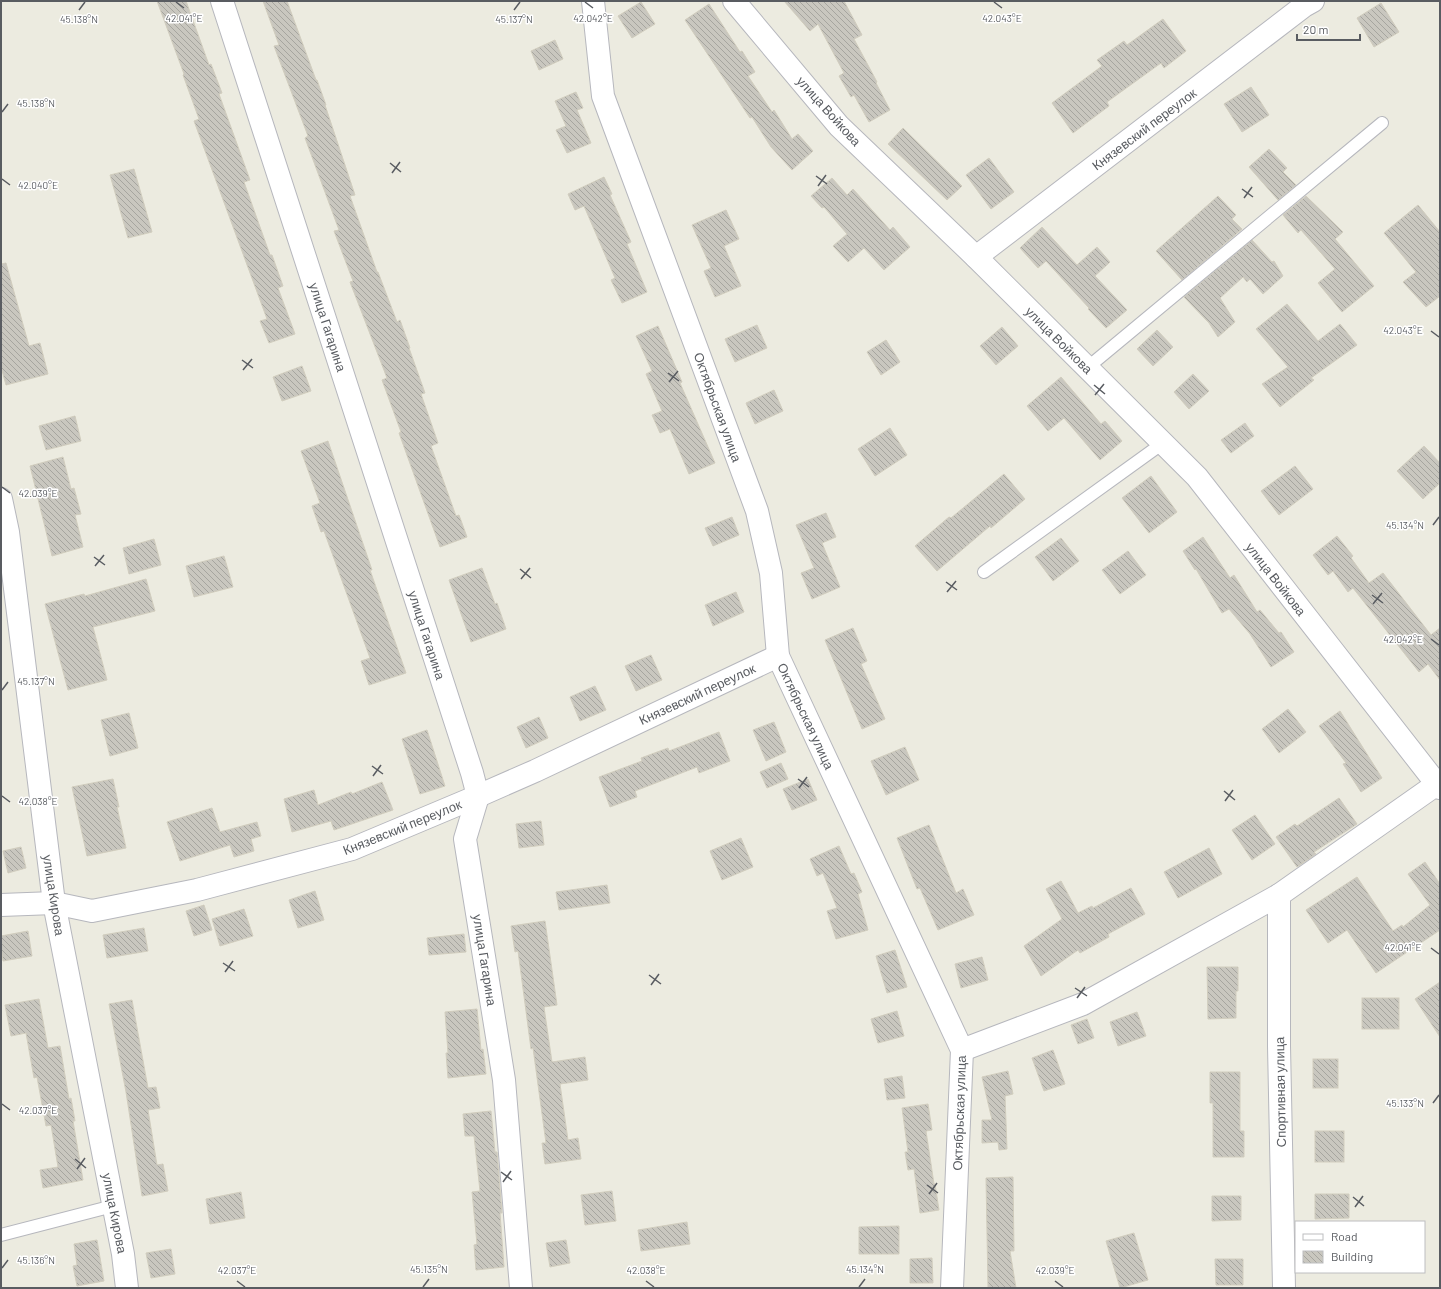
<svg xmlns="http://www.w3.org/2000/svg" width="1441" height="1289" font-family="Barlow,sans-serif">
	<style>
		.building { fill: url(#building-back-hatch); stroke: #d1cdbe }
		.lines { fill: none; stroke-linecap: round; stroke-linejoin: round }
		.service-casing { stroke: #b6b7bd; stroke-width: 14 }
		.minor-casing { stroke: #b6b7bd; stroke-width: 24 }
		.tertiary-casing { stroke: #b6b7bd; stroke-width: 24 }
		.service { stroke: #fff; stroke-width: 12 }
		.minor { stroke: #fff; stroke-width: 22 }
		.tertiary { stroke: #fff; stroke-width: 22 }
		.ticks { fill: none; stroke: #595c61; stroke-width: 1.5 }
		.labels { text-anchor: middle; stroke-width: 3; stroke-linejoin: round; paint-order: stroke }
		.street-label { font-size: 13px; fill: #595c61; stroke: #fff }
		.ticks-label { font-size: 10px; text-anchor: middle; fill: #595c61; stroke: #fff; stroke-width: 3; stroke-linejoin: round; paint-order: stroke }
	</style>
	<defs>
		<pattern id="building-back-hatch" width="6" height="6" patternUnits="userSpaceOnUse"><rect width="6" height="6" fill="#c9c7bf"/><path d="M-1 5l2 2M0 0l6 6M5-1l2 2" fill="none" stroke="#a6a59f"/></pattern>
	</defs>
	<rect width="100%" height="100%" fill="#ecebe0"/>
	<g class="building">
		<polygon points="157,1 186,1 209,65 211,64 222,93 219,94 250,180 244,182 270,255 272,255 283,286 278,288 295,334 269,343 260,321 267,319 194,121 199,119 183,75 184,74"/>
		<polygon points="263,1 287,1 316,80 317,80 326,105 325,105 355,195 350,196 377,272 378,272 397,322 400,320 410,348 409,348 425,393 421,394 438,443 431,446 456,516 459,515 467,537 440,547 399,433 401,432 382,380 387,378 350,282 353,281 334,231 339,230 305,138 308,136 274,46 279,45"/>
		<polygon points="784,1 844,1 862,35 854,39 877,82 876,83 890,110 869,122 854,95 851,97 839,76 844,73 818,24 810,31"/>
		<polygon points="641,2 655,24 632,38 618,16"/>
		<polygon points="1381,3 1399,32 1374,47 1357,18"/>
		<polygon points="709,4 740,52 742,51 755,72 748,76 772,112 774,110 792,139 798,134 813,151 792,170 771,147 752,117 750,118 685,20"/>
		<polygon points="1163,19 1186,51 1164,68 1161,63 1107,102 1109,106 1073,133 1052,103 1102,66 1097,60 1124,41 1127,45"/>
		<polygon points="555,40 563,59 539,70 531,51"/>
		<polygon points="1251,87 1269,115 1242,132 1224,104"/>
		<polygon points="576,92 583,108 577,110 591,143 567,153 556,130 566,126 555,101"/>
		<polygon points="903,128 962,186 947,200 888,144"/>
		<polygon points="1269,149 1287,168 1283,172 1296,185 1278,200 1249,167"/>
		<polygon points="989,158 1014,192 991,209 966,175"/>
		<polygon points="134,169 152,232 128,238 110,175"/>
		<polygon points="604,177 612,194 610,195 631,242 627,244 647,292 622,303 611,280 615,278 584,206 575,210 568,194"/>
		<polygon points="832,178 847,195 853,189 890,230 893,227 910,247 884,270 864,248 848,262 833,246 847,234 824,207 822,208 811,196"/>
		<polygon points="1218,196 1236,215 1232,219 1242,229 1182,280 1156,251"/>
		<polygon points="1306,196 1343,232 1335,239 1374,286 1342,312 1318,283 1335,269 1301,230 1298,233 1283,215"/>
		<polygon points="1418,205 1440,232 1440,296 1426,307 1403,282 1416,272 1384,233"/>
		<polygon points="726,210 739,239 724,246 741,286 715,297 704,271 711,268 692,225"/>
		<polygon points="1042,227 1077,265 1097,247 1110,262 1095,276 1127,310 1106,328 1088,309 1089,308 1046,261 1038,268 1020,248"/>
		<polygon points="1252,240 1272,262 1274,261 1283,276 1263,294 1250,279 1247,282 1243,277 1220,298 1235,322 1218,337 1209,323 1184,297"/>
		<polygon points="6,263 29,346 40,343 48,374 6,385 1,367 1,264"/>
		<polygon points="1287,304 1318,341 1340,324 1357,345 1311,378 1314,380 1280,407 1262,384 1288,367 1256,329"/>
		<polygon points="757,325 767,348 735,362 725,339"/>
		<polygon points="658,326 682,382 680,383 715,463 689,474 670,429 660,433 652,415 662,411 646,374 652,371 636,336"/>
		<polygon points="1002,327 1018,346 996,365 980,346"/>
		<polygon points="1157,330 1173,347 1153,366 1137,349"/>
		<polygon points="886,340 900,362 881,375 867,352"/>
		<polygon points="302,366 311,391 282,401 273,377"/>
		<polygon points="1193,374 1209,391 1189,409 1174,392"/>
		<polygon points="1061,377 1101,424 1105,421 1122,441 1100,460 1064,418 1048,431 1027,406"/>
		<polygon points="774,390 783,411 755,424 746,403"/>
		<polygon points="75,416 81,441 46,450 39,426"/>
		<polygon points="1245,423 1254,436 1231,453 1221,440"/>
		<polygon points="890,428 907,455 875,476 858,449"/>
		<polygon points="328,441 372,570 370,570 406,673 369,685 361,661 370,658 324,531 321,532 312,506 320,503 301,451"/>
		<polygon points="1424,446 1440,463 1440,483 1423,499 1397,471"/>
		<polygon points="63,457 71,489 74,488 81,514 75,515 83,547 52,556 30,466"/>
		<polygon points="1295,466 1313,489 1279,515 1261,491"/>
		<polygon points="1004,474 1025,499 991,528 990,526 937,571 915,546 949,517 951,518"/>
		<polygon points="1151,476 1177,512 1149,533 1122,498"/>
		<polygon points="826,513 836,537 822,543 840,587 812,599 801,573 814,568 796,525"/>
		<polygon points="732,517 739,535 713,546 705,528"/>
		<polygon points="1337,536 1353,556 1351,558 1369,583 1383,573 1431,635 1440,628 1440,680 1428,664 1419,672 1353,588 1348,592 1333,571 1328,575 1313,555"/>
		<polygon points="1203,537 1230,578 1234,575 1257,612 1260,610 1279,633 1281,632 1294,652 1271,667 1250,634 1229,609 1222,613 1196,569 1195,570 1183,551"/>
		<polygon points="1061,538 1079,561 1053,581 1035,557"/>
		<polygon points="154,539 161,565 129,574 123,548"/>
		<polygon points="1128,551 1146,575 1120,594 1102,570"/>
		<polygon points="224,556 233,587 194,597 186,566"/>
		<polygon points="482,568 495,604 497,603 506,629 471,642 449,580"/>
		<polygon points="146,579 155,611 93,627 107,680 68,690 45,604 84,594 85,596"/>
		<polygon points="736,592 744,612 713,626 705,605"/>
		<polygon points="853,628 867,661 861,664 885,719 862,729 825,640"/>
		<polygon points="651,655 662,680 636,691 625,666"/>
		<polygon points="595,686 606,710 580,721 570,697"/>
		<polygon points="1288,709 1306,732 1279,753 1262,729"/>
		<polygon points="1340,711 1382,778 1361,792 1343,764 1346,763 1319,726"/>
		<polygon points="129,713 138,748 110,756 101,720"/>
		<polygon points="539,717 548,738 526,748 517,727"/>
		<polygon points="774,722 786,752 766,761 753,730"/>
		<polygon points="427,730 445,786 420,794 402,739"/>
		<polygon points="719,732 730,761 699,773 697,767 635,791 637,797 610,807 599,777 642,761 641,758 668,748 669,751"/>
		<polygon points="905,747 919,780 886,795 871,761"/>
		<polygon points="781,763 788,779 767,788 760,772"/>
		<polygon points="113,779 119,807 117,807 126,848 87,856 72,787"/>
		<polygon points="808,779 817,800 792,810 783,789"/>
		<polygon points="382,782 393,810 334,830 331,821 292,832 284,799 314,790 318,805 351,792 352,794"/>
		<polygon points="1339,798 1357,824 1314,852 1316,854 1297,867 1276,837 1295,824 1297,826"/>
		<polygon points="212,808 220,832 257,822 261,836 251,839 254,851 234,857 230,845 180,861 167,822"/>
		<polygon points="1255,815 1275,844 1252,860 1232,830"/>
		<polygon points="541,821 544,845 519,848 516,824"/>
		<polygon points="929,825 956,893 963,889 974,915 938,930 920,888 917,889 897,838"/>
		<polygon points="741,838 753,867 722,880 710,851"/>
		<polygon points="839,846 851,874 854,873 862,892 858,894 868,930 836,939 827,911 837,908 823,873 817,876 810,859"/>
		<polygon points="21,847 26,868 8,873 3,851"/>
		<polygon points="1209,848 1222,874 1178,898 1164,872"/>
		<polygon points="1425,862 1440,884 1440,930 1376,973 1347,930 1328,943 1306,910 1357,877 1393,931 1402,925 1403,927 1430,905 1408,874"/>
		<polygon points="1061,881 1078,913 1092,906 1093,908 1131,888 1145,914 1108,934 1109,937 1080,953 1078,950 1041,976 1024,946 1062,919 1046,889"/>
		<polygon points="607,885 610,903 559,910 556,892"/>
		<polygon points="315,891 324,920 298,928 289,900"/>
		<polygon points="204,905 212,930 194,936 186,911"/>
		<polygon points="244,909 253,936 220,946 212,919"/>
		<polygon points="545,921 557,1005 544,1007 552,1062 585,1057 588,1080 560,1084 568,1140 578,1138 581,1159 545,1164 542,1143 546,1143 533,1048 531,1049 518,951 515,952 511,926"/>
		<polygon points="144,928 148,951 107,958 103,935"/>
		<polygon points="28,931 32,956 3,961 1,949 1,936"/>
		<polygon points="464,934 466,952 429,955 427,938"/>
		<polygon points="895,950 907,987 887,993 876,956"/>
		<polygon points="982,957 988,980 961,988 955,964"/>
		<polygon points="1207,967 1238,967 1238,991 1236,991 1236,1018 1208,1019"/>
		<polygon points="1440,982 1440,1037 1415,999"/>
		<rect x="1362" y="998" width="37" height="31"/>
		<polygon points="39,999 48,1048 60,1046 69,1099 71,1098 75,1121 73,1121 83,1180 43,1188 40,1170 58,1167 51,1125 46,1126 37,1077 34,1078 26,1033 11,1036 5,1005"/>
		<polygon points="132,1000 148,1088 156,1087 160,1108 148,1110 157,1165 163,1164 168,1191 142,1196 126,1092 109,1004"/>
		<polygon points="477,1009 481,1050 483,1049 486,1074 448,1078 446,1053 448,1053 445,1012"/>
		<polygon points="897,1011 904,1036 878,1043 871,1019"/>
		<polygon points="1137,1012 1146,1036 1118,1046 1110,1022"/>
		<polygon points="1087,1019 1094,1038 1078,1044 1071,1025"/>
		<polygon points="1053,1050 1065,1084 1044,1091 1032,1058"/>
		<rect x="1313" y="1059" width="25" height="29"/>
		<polygon points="1008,1071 1013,1094 1005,1096 1007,1149 999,1150 998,1142 982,1143 982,1120 992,1120 982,1077"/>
		<polygon points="1210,1072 1240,1072 1240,1131 1244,1131 1244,1157 1213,1157 1213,1103 1210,1103"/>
		<polygon points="902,1076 905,1098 887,1100 884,1079"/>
		<polygon points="928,1104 932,1130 926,1131 934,1184 935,1184 939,1210 920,1213 914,1169 908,1170 905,1152 908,1152 902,1108"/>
		<polygon points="491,1111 495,1152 497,1152 502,1213 500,1213 504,1267 476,1270 474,1245 477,1244 472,1192 480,1191 474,1136 465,1136 463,1114"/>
		<rect x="1315" y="1131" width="29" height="31"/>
		<polygon points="1013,1177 1014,1251 1010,1251 1016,1288 988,1288 986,1178"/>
		<polygon points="612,1191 616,1221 585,1225 581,1195"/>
		<polygon points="241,1192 245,1218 210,1224 206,1199"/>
		<polygon points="1315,1194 1349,1194 1349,1218 1315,1219"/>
		<polygon points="1212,1196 1241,1196 1241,1220 1212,1221"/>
		<polygon points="687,1222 690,1244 641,1251 638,1230"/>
		<polygon points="899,1226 899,1254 859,1254 859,1227"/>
		<polygon points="1134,1233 1148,1280 1120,1288 1106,1241"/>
		<polygon points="97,1240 104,1281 77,1286 73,1266 77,1265 74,1244"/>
		<polygon points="566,1240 570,1263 550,1267 546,1243"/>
		<polygon points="171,1249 175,1274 151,1278 146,1253"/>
		<polygon points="932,1258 933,1283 910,1283 910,1259"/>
		<polygon points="1215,1259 1243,1259 1243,1285 1216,1285"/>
	</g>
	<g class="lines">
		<g class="service-casing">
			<g id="service">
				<polyline points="1087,368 1382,123"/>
				<polyline points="984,572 1163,443"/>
				<polyline points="1,1235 113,1206"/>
			</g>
		</g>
		<g class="minor-casing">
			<g id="minor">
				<polyline points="222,1 472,773 478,796 465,839 504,1080 521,1288"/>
				<polyline points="593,1 603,96 757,511 771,573 778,656 962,1050 952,1288"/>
				<polyline points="976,257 1304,6 1313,1"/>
				<polyline points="1,499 8,532 54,903 123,1254 127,1288"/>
				<polyline points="1279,895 1279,1046 1284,1288"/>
				<polyline points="1,905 54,903 92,911 197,890 352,849 478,796 535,771 778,656"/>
				<polyline points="962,1050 1083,1004 1279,895 1437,784"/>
			</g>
		</g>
		<g class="tertiary-casing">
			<polyline id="tertiary" points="734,1 839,126 976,257 1197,477 1440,788"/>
		</g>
		<use href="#service" class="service"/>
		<use href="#minor" class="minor"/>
		<use href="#tertiary" class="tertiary"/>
	</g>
	<path class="ticks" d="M 176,2 L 184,8M 585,2 L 593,8M 994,2 L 1002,8M 79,10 L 85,2M 514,10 L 520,2M 2,112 L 8,104M 390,163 L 401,172M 392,173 L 400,162M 816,176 L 827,184M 2,179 L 10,185M 818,186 L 826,175M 1242,189 L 1253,197M 1244,198 L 1252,187M 1431,331 L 1439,337M 242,360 L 253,368M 243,370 L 252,359M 668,373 L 679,381M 669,382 L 678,371M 1094,385 L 1105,394M 1095,395 L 1104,384M 2,487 L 10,493M 1433,525 L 1439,517M 94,557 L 105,565M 95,566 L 104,555M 520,569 L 531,578M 521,579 L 530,568M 946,582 L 957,590M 947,592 L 956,581M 1372,595 L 1383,603M 1373,604 L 1382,593M 1431,639 L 1439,645M 2,690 L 8,682M 372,766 L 383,774M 373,776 L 381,765M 798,779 L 809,787M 799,788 L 807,777M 1224,791 L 1235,800M 2,796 L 10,802M 1225,801 L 1233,790M 1431,948 L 1439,954M 223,963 L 235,971M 225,972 L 233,961M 649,975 L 661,984M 651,985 L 659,974M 1075,988 L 1087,996M 1077,998 L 1085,987M 1433,1103 L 1439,1095M 2,1104 L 10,1110M 75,1159 L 86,1168M 77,1169 L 85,1158M 501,1172 L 512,1180M 503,1182 L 511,1171M 927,1185 L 938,1193M 929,1194 L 937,1183M 1353,1197 L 1364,1206M 1355,1207 L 1363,1196M 2,1268 L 8,1260M 237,1281 L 245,1287M 646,1281 L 654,1287M 1055,1281 L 1063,1287M 423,1287 L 429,1279M 859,1287 L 865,1279"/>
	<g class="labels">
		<g class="street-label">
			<text transform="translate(829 111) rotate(48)" y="5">улица Войкова</text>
			<text transform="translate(1144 129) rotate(-37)" y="5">Князевский переулок</text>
			<text transform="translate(328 327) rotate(72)" y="5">улица Гагарина</text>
			<text transform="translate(1059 340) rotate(45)" y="5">улица Войкова</text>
			<text transform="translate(718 407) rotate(70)" y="5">Октябрьская улица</text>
			<text transform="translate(1276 579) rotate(52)" y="5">улица Войкова</text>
			<text transform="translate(427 635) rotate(72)" y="5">улица Гагарина</text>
			<text transform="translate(697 694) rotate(-25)" y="5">Князевский переулок</text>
			<text transform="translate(806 716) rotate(65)" y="5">Октябрьская улица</text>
			<text transform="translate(402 827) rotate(-22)" y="5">Князевский переулок</text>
			<text transform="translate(54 895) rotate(81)" y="5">улица Кирова</text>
			<text transform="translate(485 960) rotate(81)" y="5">улица Гагарина</text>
			<text transform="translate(1280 1092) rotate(-91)" y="5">Спортивная улица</text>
			<text transform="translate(959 1113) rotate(-88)" y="5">Октябрьская улица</text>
			<text transform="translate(115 1213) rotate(79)" y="5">улица Кирова</text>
		</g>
	</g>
	<g class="ticks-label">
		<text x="184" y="22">42.041°E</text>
		<text x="593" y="22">42.042°E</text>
		<text x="1002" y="22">42.043°E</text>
		<text x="79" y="23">45.138°N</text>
		<text x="514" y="23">45.137°N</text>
		<text x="36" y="107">45.138°N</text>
		<text x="38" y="189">42.040°E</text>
		<text x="1403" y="334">42.043°E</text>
		<text x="38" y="497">42.039°E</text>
		<text x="1405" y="529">45.134°N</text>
		<text x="1403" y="643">42.042°E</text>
		<text x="36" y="685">45.137°N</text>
		<text x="38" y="805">42.038°E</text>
		<text x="1403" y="951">42.041°E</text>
		<text x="1405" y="1107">45.133°N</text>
		<text x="38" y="1114">42.037°E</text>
		<text x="36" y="1264">45.136°N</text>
		<text x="429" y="1273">45.135°N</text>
		<text x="865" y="1273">45.134°N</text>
		<text x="237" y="1274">42.037°E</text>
		<text x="646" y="1274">42.038°E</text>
		<text x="1055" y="1274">42.039°E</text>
	</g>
	<rect width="1441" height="1289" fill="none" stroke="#595c61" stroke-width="4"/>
	<rect x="1295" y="1221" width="130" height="52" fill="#ffffff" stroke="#bdbec0"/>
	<rect x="1303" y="1234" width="20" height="6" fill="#ffffff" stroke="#bdbec0"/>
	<text x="1331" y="1241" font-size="12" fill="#595c61">Road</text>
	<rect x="1303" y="1251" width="20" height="12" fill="url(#building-back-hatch)" stroke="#bdbec0"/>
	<text x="1331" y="1261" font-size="12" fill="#595c61">Building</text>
	<path d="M1297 34v6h63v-6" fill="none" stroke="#595c61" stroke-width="2"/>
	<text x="1303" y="34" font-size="12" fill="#595c61" stroke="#ffffff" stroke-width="3" paint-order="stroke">20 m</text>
</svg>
